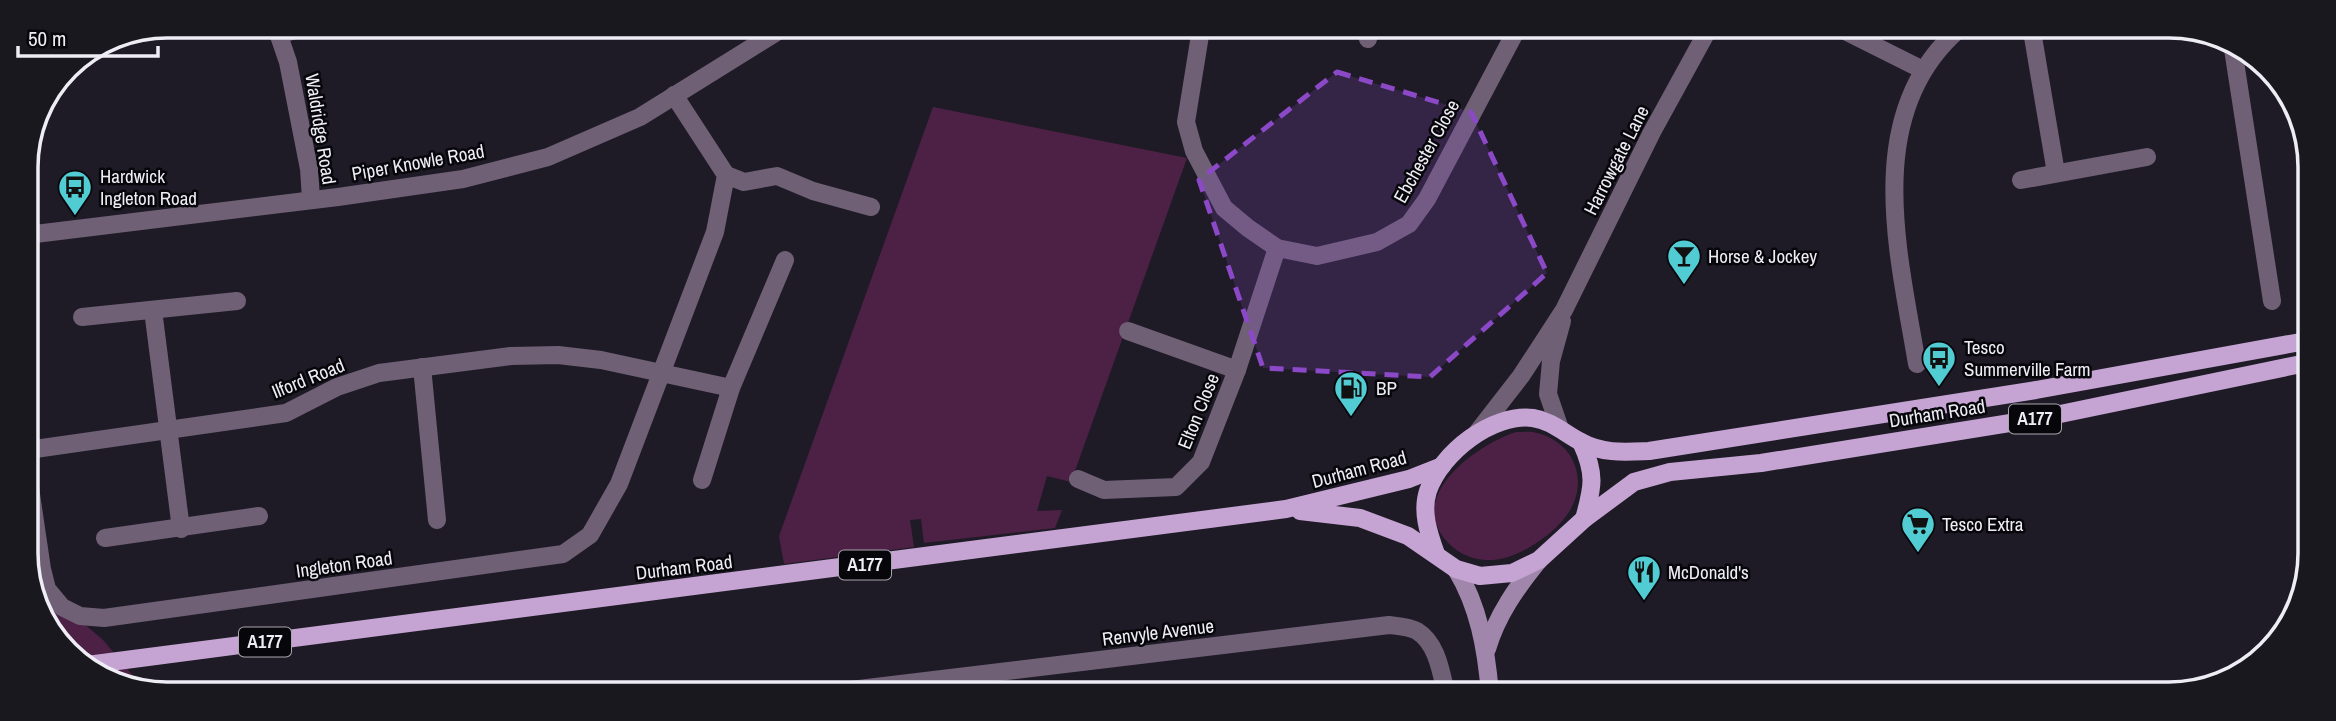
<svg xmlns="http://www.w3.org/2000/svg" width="2336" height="721" font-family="'Archivo Narrow',sans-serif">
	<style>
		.green { fill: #4d2145 }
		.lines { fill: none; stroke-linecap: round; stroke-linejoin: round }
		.minor { stroke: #6f6076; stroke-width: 18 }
		.tertiary { stroke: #6f6076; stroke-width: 18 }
		.secondary { stroke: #9f86aa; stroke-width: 18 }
		.primary { stroke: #c5a4d3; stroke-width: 18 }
		.marked { fill: #8c49c7; fill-opacity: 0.2; stroke: #8c49c7; stroke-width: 5; stroke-dasharray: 14 9; stroke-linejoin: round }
		.labels { text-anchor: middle; stroke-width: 5; stroke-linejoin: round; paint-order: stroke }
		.shield { fill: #07060b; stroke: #a9a7ae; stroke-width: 2 }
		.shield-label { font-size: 18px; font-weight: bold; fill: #eeecf4 }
		.street-label { font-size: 19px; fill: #eeecf4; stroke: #07060b }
		.poi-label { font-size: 19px; fill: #eeecf4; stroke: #07060b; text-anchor: start }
		.rim { fill: none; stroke: #eeecf4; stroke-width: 3.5 }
	</style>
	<rect width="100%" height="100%" fill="#1e1b26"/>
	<g class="green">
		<polygon points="933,107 1187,158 1071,482 1047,476 1037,511 1062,510 1055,528 924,543 921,519 910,520 914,547 784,564 779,536"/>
		<path d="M 1516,432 C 1523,432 1531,431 1537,433 C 1574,442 1589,480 1569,512 C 1559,527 1545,538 1530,547 C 1516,555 1501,561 1485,560 C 1469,559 1454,551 1444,538 C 1409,492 1479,444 1516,432 Z"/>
		<polygon points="29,581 34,581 103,640 145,690 131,690 67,653"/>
	</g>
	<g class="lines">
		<g class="minor">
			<polyline points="276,27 288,62 309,169 311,199"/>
			<polyline points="1201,29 1186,122 1194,151 1224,208 1248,228 1277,248 1317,256 1377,242 1409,224 1427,199 1517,29"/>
			<polyline points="1843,30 1923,70"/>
			<polyline points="2032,31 2056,173"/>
			<polyline points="280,34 308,27"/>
			<polyline points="113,37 191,26"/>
			<polyline points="1368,39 1370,29"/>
			<polyline points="2233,49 2272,301"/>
			<polyline points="726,175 744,182 777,176 813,191 871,207"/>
			<polyline points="2021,180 2147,157"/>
			<polyline points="27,235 338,197 463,179 548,157 640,117 783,28"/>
			<polyline points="153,310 181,529"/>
			<polyline points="82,317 237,301"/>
			<polyline points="1128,331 1237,370"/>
			<path d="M 1917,364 C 1899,255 1861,115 1958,30"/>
			<polyline points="422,367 437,520"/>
			<polyline points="28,450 286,413 337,387 379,373 511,356 558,355 601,360 731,388"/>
			<polyline points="28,474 42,569 47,589 62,607 80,616 104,618 563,554 590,535 619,484 715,232 726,175 674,95"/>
			<polyline points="1078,479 1104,490 1176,487 1201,462 1237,370 1277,248"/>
			<polyline points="702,480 731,388 785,260"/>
			<polyline points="105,538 259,516"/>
			<path d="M 834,692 L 1389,625 C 1397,626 1410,627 1417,631 C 1437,643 1441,672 1446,693"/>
		</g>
		<g class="tertiary">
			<polyline points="1559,426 1548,394 1551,361 1562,321"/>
			<polyline points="1476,434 1521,376 1564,310 1652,132 1708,30"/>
		</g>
		<g class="secondary">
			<path d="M 1456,569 C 1479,607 1486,648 1490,693"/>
			<path d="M 1487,649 C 1497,615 1517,587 1539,560"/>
		</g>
		<g class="primary">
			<path d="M 1581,442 C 1596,474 1593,487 1584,519"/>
			<polyline points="1300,511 1360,518 1408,536 1456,569 1480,576 1512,573 1539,560 1584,519 1634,482 1670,472 1761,463 2041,418 2306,363"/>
			<path d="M 1436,554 C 1429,534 1421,512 1428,491 C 1441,453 1492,413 1533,418 C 1552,421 1564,433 1581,442 C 1603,454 1625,452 1649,451 L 2036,390 L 2306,341"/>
			<polyline points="87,665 1286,509 1409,479 1442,466"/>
		</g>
	</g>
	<path class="marked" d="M 1337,72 L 1471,112 L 1547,273 L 1430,377 L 1263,368 L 1199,180 Z"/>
	<defs>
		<g id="bus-pin" transform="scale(1.75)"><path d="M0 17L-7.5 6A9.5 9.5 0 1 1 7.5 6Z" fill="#51ccd3" stroke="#07060b"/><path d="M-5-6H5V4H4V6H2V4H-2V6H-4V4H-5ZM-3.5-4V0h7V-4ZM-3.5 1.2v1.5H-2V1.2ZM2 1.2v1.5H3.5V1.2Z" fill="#111"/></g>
		<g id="bar-pin" transform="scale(1.75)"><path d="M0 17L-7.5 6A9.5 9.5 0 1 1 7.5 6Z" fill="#51ccd3" stroke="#07060b"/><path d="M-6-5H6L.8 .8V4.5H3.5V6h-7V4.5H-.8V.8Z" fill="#111"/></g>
		<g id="fuel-pin" transform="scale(1.75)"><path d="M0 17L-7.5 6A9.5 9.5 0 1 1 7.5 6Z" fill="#51ccd3" stroke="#07060b"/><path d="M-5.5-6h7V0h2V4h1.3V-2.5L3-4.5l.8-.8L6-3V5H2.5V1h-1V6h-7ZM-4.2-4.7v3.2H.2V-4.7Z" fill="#111"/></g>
		<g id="supermarket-pin" transform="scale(1.75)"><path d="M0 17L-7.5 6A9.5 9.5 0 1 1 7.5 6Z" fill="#51ccd3" stroke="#07060b"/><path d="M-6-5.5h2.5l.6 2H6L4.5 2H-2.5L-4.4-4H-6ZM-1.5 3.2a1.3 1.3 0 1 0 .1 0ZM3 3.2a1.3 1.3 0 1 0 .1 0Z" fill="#111"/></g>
		<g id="restaurant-pin" transform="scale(1.75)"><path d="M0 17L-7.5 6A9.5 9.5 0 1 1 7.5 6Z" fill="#51ccd3" stroke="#07060b"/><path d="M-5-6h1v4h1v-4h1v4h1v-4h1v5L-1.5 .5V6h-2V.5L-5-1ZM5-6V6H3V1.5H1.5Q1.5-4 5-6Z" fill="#111"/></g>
	</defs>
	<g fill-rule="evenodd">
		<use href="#bus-pin" x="75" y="187"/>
		<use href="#bar-pin" x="1684" y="256"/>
		<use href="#bus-pin" x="1939" y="358"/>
		<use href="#fuel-pin" x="1351" y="388"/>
		<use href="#supermarket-pin" x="1918" y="524"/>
		<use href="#restaurant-pin" x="1644" y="572"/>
	</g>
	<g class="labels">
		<g class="shield">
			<rect x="2009" y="404.5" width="52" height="29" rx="5"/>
			<rect x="839" y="550.5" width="52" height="29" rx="5"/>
			<rect x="239" y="627.5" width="52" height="29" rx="5"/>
		</g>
		<g class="shield-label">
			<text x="2035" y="425">A177</text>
			<text x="865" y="571">A177</text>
			<text x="265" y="648">A177</text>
		</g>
		<g class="street-label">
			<text transform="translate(321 129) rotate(81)" y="7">Waldridge Road</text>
			<text transform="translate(1426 151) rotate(-61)" y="7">Ebchester Close</text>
			<text transform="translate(1616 160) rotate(-63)" y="7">Harrowgate Lane</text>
			<text transform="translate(418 162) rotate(-10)" y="7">Piper Knowle Road</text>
			<text transform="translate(308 378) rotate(-22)" y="7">Ilford Road</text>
			<text transform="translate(1198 411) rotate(-68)" y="7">Elton Close</text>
			<text transform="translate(1937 413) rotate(-9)" y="7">Durham Road</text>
			<text transform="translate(1359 469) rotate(-15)" y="7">Durham Road</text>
			<text transform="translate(344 564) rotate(-8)" y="7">Ingleton Road</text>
			<text transform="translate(684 567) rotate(-7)" y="7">Durham Road</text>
			<text transform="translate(1158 632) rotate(-7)" y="7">Renvyle Avenue</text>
		</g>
		<g class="poi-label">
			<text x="100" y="183">Hardwick<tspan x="100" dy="22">Ingleton Road</tspan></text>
			<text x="1708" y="263">Horse &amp; Jockey</text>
			<text x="1964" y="354">Tesco<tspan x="1964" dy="22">Summerville Farm</tspan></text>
			<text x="1376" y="395">BP</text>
			<text x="1942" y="531">Tesco Extra</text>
			<text x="1668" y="579">McDonald's</text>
		</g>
	</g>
	<path d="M0 0H2336V721H0ZM167 38H2169A129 129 0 0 1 2298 167V553A129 129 0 0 1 2169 682H167A129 129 0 0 1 38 553V167A129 129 0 0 1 167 38Z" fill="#19181e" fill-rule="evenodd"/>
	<path class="rim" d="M167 38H2169A129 129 0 0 1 2298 167V553A129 129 0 0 1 2169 682H167A129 129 0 0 1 38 553V167A129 129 0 0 1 167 38Z"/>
	<path d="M18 46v10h140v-10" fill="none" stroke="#eeecf4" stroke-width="3.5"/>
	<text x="28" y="46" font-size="21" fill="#eeecf4" stroke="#07060b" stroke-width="5" paint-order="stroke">50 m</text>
</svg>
